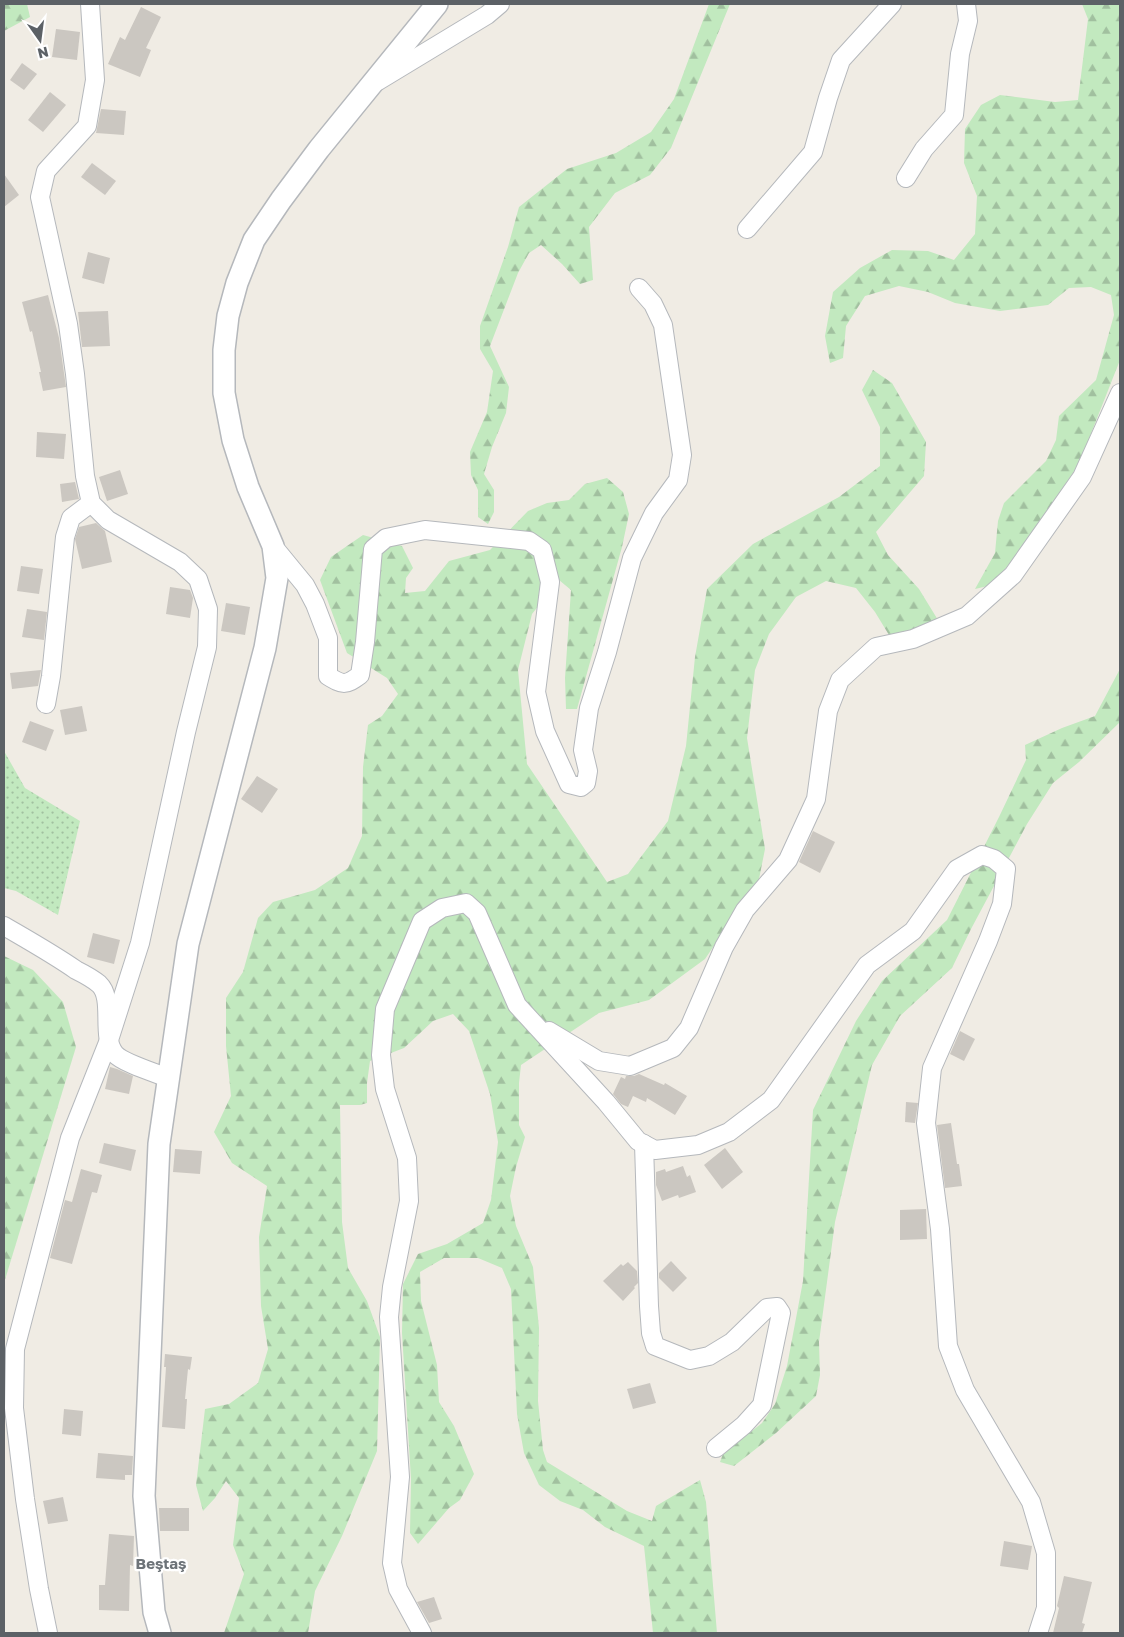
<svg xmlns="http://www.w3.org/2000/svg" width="1124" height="1637" font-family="'Golos Text',sans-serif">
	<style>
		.grass { fill: url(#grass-dots) }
		.forest { fill: url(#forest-firs) }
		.building { fill: #cbc7c1 }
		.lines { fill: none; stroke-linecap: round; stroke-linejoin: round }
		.minor-casing { stroke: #b5b8bc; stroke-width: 20 }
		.tertiary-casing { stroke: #b5b8bc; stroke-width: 24 }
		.minor { stroke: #fff; stroke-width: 18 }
		.tertiary { stroke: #fff; stroke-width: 21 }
		.labels { text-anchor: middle; stroke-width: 4.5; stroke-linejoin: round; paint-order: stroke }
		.quarter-label { font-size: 15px; font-weight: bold; fill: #6d7378; stroke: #fff }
	</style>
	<defs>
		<pattern id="grass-dots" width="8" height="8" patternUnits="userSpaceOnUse" patternTransform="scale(1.25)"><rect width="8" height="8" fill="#c2e9bf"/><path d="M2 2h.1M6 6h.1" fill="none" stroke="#a1c09f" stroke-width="1.8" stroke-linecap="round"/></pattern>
		<pattern id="forest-firs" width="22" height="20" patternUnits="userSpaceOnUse" patternTransform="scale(1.25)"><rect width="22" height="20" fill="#c2e9bf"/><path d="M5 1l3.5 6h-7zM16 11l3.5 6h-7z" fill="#a1c09f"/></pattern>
	</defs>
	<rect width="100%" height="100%" fill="#f0ece4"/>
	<polygon class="grass" points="4,751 25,788 80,821 58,915 16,891 4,888"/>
	<g class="forest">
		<polygon points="4,4 27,4 30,17 4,31"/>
		<polygon points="709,4 730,4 671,148 650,175 615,193 589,227 593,280 580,284 562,264 541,245 529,253 518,273 490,346 509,387 506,413 492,447 484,474 494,490 494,512 488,524 478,517 478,490 471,475 470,452 487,412 493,371 480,349 480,326 508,247 519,207 567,169 616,153 651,132 674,99"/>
		<polygon points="1082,4 1120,4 1120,360 1079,464 1019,552 992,585 975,589 995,553 998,521 1004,503 1046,461 1056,440 1059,416 1096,380 1114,315 1111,295 1091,287 1069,288 1048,305 1000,311 955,303 928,292 899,286 865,296 846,326 843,358 830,363 825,336 833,292 860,268 892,250 928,251 954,260 975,234 977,196 964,163 965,129 981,105 1000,95 1055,102 1078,100 1088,19"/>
		<polygon points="873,370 892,383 926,442 924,476 876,532 888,555 919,589 938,620 923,627 889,635 875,612 856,588 826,581 796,597 769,634 755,670 747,738 765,849 759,879 705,959 649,1000 599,1013 521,1065 519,1083 519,1125 525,1137 516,1167 510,1196 516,1226 533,1267 539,1328 538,1401 543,1450 547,1462 627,1511 652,1521 656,1506 700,1480 706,1502 717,1633 653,1633 644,1546 605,1527 583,1510 560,1501 539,1485 524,1453 517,1414 511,1289 502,1268 478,1258 444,1258 420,1272 421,1301 437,1365 439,1402 454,1426 474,1474 460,1500 449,1508 418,1544 410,1533 411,1479 402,1333 403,1284 418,1254 447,1244 483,1223 491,1200 498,1142 490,1094 469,1031 453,1014 433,1021 404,1048 370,1061 367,1083 367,1103 360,1105 340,1105 342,1222 348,1268 367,1301 380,1337 377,1451 342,1536 315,1591 308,1633 224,1633 244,1574 233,1545 239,1498 226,1481 215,1498 203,1511 196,1485 205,1409 229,1404 258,1383 268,1349 261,1306 259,1237 267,1186 232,1163 214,1132 231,1096 226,1046 226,998 243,972 258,918 273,902 315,890 348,868 362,836 363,767 368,725 382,716 398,694 387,678 347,653 320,580 331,557 363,535 402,546 413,568 406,578 405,593 425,591 449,561 490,550 528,511 547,503 569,500 585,484 607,478 623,492 629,514 622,547 577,709 566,709 565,678 571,590 559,580 532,614 518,670 527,764 607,882 628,874 668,821 686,746 695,657 707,589 753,544 839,497 880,466 880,427 862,390"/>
		<polygon points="1120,669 1120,722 1079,762 1053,783 1027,824 971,929 952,968 900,1016 872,1065 835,1222 819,1342 820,1375 816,1396 776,1433 734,1466 720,1462 723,1454 762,1423 775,1404 787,1366 803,1281 813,1110 856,1021 882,981 947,920 999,817 1026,760 1025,745 1062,728 1095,716"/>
		<polygon points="4,956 33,970 63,1002 76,1047 4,1283"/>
	</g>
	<g class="building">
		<polygon points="141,7 161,17 146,48 151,50 140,77 108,64 120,37 125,40"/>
		<polygon points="56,29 80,32 77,60 52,57"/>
		<polygon points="22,63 37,74 24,90 10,80"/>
		<polygon points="50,92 66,105 43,132 28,120"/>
		<polygon points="101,109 126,111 124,135 96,133"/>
		<polygon points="92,163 116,181 105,195 81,177"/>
		<polygon points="4,174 19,195 4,207"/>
		<polygon points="88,252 110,258 104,284 82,278"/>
		<polygon points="48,295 59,338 66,387 43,391 39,372 41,372 32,331 30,332 22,302"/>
		<polygon points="108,311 110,346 82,347 78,312"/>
		<polygon points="37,432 66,434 64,459 36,457"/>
		<polygon points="120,470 128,494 107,501 99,477"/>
		<polygon points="75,482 79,499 62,502 60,484"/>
		<polygon points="96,523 105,531 112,562 82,569 75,539 79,527"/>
		<polygon points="21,566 43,569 39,594 17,591"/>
		<polygon points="170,587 190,590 193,598 190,618 166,614"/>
		<polygon points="226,603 250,607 245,635 221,631"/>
		<polygon points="27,609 47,612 44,640 22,637"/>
		<polygon points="41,670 38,686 12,689 10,673"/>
		<polygon points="82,706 87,731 65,735 60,710"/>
		<polygon points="30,721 54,730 46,751 22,742"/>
		<polygon points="257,776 278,789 262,813 241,799"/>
		<polygon points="813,831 835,842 820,873 799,862"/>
		<polygon points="93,933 120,940 114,964 87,957"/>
		<polygon points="960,1031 975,1039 964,1061 950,1054"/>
		<polygon points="110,1067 117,1069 133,1076 129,1094 105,1089"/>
		<polygon points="639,1074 664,1085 665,1083 687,1096 675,1115 647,1098 646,1102 633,1096 628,1107 621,1104 613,1094 621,1077 625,1079 626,1076 634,1076"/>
		<polygon points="906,1102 918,1103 915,1123 905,1122"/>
		<polygon points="951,1123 957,1164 959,1164 962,1186 945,1188 937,1125"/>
		<polygon points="104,1143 136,1150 131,1171 99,1163"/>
		<polygon points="725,1148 743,1172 722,1189 704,1165"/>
		<polygon points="175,1149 202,1151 200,1174 173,1172"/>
		<polygon points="683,1166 687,1177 690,1175 696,1192 679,1198 678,1195 662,1201 656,1185 656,1172 665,1169 666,1172"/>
		<polygon points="81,1169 102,1175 97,1193 92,1192 72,1264 50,1258 65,1200 72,1202"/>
		<polygon points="926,1209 927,1239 900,1240 900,1210"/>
		<polygon points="671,1261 687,1278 673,1292 659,1278 659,1273"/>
		<polygon points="628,1262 637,1271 638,1283 634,1287 635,1288 623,1301 603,1281 621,1264 623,1266"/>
		<polygon points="165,1354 192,1357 190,1370 188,1369 185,1399 187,1399 185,1429 162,1427 166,1367 164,1367"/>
		<polygon points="650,1383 656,1403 633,1409 627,1389"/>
		<polygon points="64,1409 83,1411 81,1436 62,1434"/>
		<polygon points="98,1453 133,1456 132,1475 125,1475 125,1480 96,1478"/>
		<polygon points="63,1497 68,1521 48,1524 43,1501"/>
		<polygon points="159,1508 189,1508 189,1531 160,1531"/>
		<polygon points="109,1534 134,1536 133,1566 130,1565 129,1611 99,1610 99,1585 105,1585"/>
		<polygon points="1004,1541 1032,1546 1028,1570 1000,1566"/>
		<polygon points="1064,1576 1092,1582 1082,1623 1085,1624 1082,1633 1053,1633 1059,1608 1057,1606"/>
		<polygon points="434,1597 442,1619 429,1623 417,1602"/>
	</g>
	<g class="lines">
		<g class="minor-casing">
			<g id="minor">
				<polyline points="378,81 487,15 500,4"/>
				<polyline points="906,178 924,149 954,115 960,54 968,21 966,4"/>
				<polyline points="747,229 813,152 828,98 841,60 892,4"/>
				<path d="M 273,546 L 305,585 L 315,604 L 328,638 L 328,676 C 343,685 345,686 360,675 L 365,642 L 373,549 L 386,538 L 425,530 L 529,541 L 542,550 L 550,582 L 536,692 L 545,731 L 569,784 L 581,787 L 586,783 L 588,771 L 583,750 L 589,708 L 607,652 L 632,558 L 654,513 L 678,480 L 682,455 L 663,325 L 653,304 L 639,288"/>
				<polyline points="46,704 51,676 65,537 71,518 91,503"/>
				<path d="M 4,926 C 28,940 53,954 76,970 C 84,974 93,979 99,984 C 115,999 100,1036 115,1054 C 123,1063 156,1073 168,1078"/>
				<polyline points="549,1031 599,1061 630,1066 673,1048 689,1028 724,947 745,910 788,860 816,799 828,711 840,680 876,647 913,639 967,616 1013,575 1082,477 1120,393"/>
				<polyline points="644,1144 649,1306 651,1333 655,1346 690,1360 709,1356 732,1342 767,1308 777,1307 781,1313 762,1405 744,1425 716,1448"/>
				<polyline points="48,1633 39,1589 25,1499 14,1408 15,1349 70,1138 109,1040 140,943 186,732 207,647 208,609 198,579 180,562 108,520 91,503 85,476 75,374 68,324 40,197 46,171 87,126 95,80 90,4"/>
				<polyline points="422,1633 398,1589 392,1563 400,1477 389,1317 392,1287 409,1201 407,1158 385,1089 381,1055 385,1009 422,921 442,908 466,903 477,913 517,1005 606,1102 638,1141 655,1150 698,1145 729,1132 771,1100 867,965 913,931 957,869 982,855 994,859 1006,869 1002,904 988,941 932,1068 926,1123 940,1229 948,1346 965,1390 1031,1502 1046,1553 1046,1608 1038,1633"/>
			</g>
		</g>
		<g class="tertiary-casing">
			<polyline id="tertiary" points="160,1633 154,1612 144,1496 159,1144 188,944 265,648 277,578 273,546 248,487 233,440 224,393 224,350 228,316 237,283 254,240 281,200 319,149 437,4"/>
		</g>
		<use href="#minor" class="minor"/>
		<use href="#tertiary" class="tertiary"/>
	</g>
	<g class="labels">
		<g class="quarter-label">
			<text x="161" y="1569">Beştaş</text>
		</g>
	</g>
	<rect width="1124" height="1637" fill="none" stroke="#5c6166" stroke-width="10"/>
	<g transform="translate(40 40) rotate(166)" stroke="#ffffff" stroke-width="4" paint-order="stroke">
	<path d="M0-4L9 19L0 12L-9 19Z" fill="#5c6166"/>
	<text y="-8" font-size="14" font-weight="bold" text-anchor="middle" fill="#5c6166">N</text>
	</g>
</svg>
